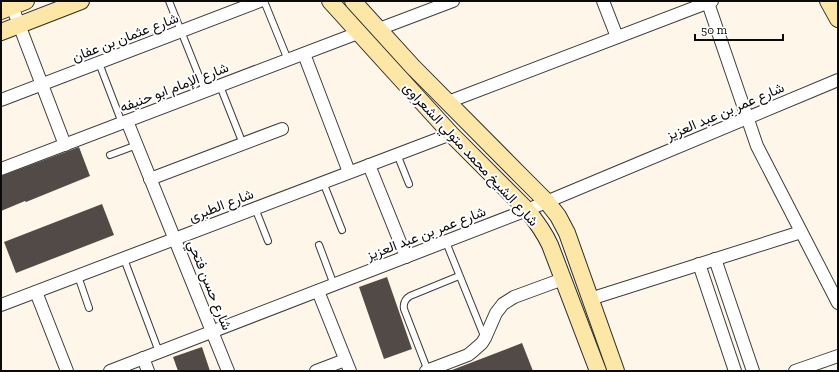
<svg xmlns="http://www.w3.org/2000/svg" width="839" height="372" font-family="'Zilla Slab',Vazirmatn,serif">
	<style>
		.building { fill: #524a47 }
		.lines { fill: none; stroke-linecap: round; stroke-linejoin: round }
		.lane-casing { stroke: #3d3d3d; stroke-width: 8 }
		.street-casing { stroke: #3d3d3d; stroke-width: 14 }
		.secondary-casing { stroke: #2c2c2c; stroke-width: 18 }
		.lane { stroke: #fff; stroke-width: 6 }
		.street { stroke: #fff; stroke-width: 12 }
		.secondary { stroke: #fce7a6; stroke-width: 16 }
		.labels { text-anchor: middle; stroke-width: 4; stroke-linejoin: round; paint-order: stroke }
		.street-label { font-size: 14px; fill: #0a0a0a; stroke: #fff }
	</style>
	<rect width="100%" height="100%" fill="#fef7e9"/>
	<g class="building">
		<polygon points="79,147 90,176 26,202 25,201 1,211 1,176"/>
		<polygon points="102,204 114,235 16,273 4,242"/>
		<polygon points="387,277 412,349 384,359 359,287"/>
		<polygon points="522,343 533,371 452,371 452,370"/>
		<polygon points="202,347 210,371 178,371 173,357"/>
	</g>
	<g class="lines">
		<g class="lane-casing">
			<g id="lane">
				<polyline points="169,1 205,91"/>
				<polyline points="264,1 288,60"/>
				<polyline points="99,63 122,123"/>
				<polyline points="220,86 243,144"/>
				<polyline points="397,154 409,184"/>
				<polyline points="110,155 137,145"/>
				<polyline points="323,182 342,230"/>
				<polyline points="255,208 268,241"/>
				<polyline points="446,242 484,336"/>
				<polyline points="319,245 334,285"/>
				<polyline points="124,259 159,352"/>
				<polyline points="78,276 89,308"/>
				<path d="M 428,371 L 404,309 C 403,303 405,299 410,296 L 459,276"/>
			</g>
		</g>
		<g class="street-casing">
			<g id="street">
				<polyline points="10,1 65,145"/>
				<polyline points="603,1 617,37"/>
				<polyline points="708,3 757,146 838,303"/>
				<polyline points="379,29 453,1"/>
				<polyline points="304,54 349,172"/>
				<polyline points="1,100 260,1"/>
				<polyline points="448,102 712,1"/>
				<polyline points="127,121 228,371"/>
				<polyline points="369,165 406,257"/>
				<polyline points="1,169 358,33"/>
				<polyline points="150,179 282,129"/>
				<polyline points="715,259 753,371"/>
				<polyline points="699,264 735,371"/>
				<polyline points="318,291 350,371"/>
				<polyline points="36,292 67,371"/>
				<polyline points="590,299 801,232"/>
				<polyline points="1,305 451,134"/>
				<polyline points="143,358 148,371"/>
				<polyline points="110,371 527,210 838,80"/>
				<polyline points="316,371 345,360"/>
				<polyline points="426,371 468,355 473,351 482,343 485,338 496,313 503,304 514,297 563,279"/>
				<polyline points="795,371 838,356"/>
			</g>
		</g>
		<g class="secondary-casing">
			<g id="secondary">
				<path d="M 330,1 L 389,66 L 451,134 L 527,210 C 536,221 544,232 550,245 L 598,371"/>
				<polyline points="353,1 413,67 521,176 547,202 558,216 567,233 616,371"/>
				<polyline points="828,1 838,19"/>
				<polyline points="1,11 26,1"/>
				<polyline points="1,32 81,1"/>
			</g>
		</g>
		<use href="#lane" class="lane"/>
		<use href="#street" class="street"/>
		<use href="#secondary" class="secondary"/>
	</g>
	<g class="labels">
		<g class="street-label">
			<text transform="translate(125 37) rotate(-21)" y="5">شارع عثمان بن عفان</text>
			<text transform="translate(174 87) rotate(-21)" y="5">شارع الإمام ابو حنيفه</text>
			<text transform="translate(725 111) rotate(-23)" y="5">شارع عمر بن عبد العزيز</text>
			<text transform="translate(471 154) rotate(47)" y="5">شارع الشيخ محمد متولي الشعراوى</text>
			<text transform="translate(221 205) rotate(-21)" y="5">شارع الطبرى</text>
			<text transform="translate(426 233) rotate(-21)" y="5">شارع عمر بن عبد العزيز</text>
			<text transform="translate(210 285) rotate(68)" y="5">شارع حسن فتحي</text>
		</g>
	</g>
	<rect width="839" height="372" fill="none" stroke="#0a0a0a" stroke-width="4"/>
	<path d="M695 34v6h88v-6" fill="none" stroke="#0a0a0a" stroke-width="2"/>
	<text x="701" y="34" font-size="12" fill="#0a0a0a" stroke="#ffffff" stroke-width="3" paint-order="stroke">50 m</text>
</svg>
